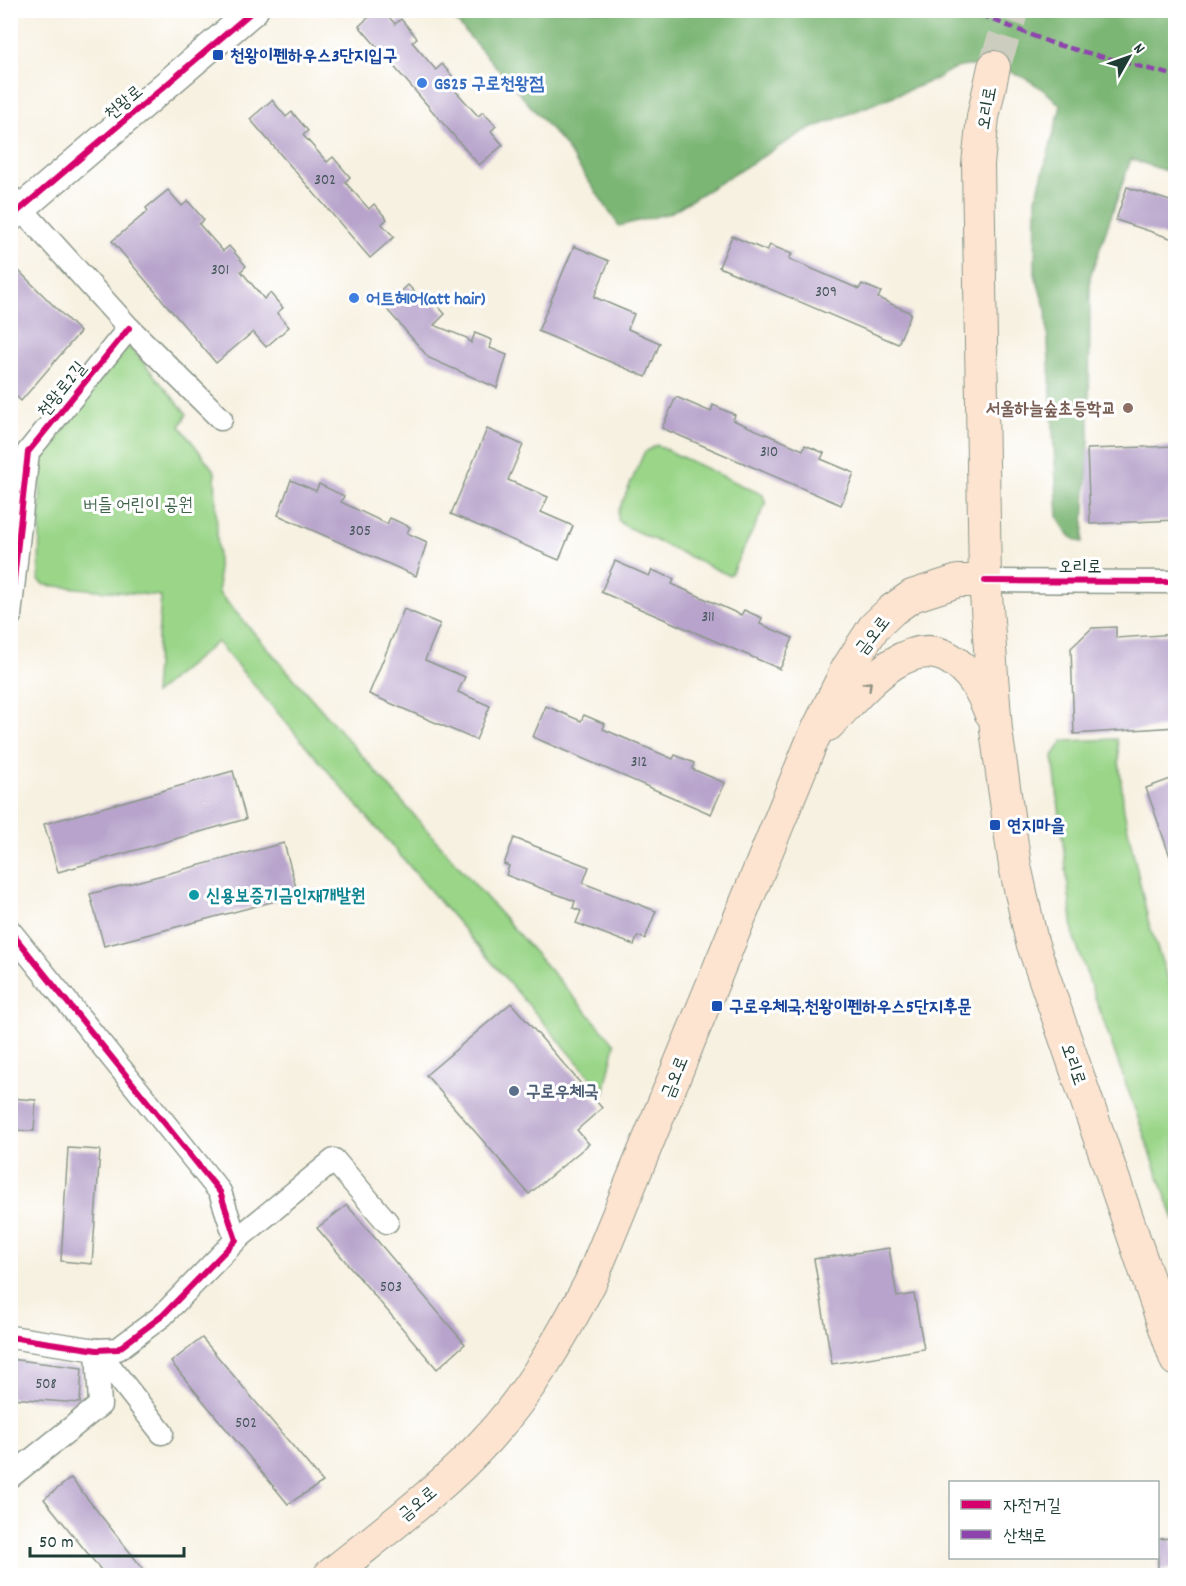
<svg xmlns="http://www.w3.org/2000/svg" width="1186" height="1586" font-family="Dekko,'Poor Story',sans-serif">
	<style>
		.green { fill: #9ad588; stroke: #5c895e; stroke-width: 1.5 }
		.forest { fill: #7bb674; stroke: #4d7a54; stroke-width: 1.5 }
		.building { fill: #b7a3cb }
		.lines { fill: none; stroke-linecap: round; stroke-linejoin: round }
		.secondary-tunnel { stroke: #cccdbe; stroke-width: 32; stroke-dasharray: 32 16; stroke-linecap: butt }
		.minor-casing { stroke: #8b978a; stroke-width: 25 }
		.tertiary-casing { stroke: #8b978a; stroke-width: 31 }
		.secondary-casing { stroke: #8b978a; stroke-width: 34 }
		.minor { stroke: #fff; stroke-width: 22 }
		.tertiary { stroke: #fff; stroke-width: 28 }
		.secondary { stroke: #fde4d1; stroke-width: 32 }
		.quiet { stroke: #8e44ad; stroke-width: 4.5; stroke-dasharray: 9 4.5; stroke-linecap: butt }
		.cycleway-casing { stroke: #fff; stroke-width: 10 }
		.cycleway { stroke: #d6006c; stroke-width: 6 }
		.oneway { stroke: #8e9082 }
		.transit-dot { fill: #1a4fb4; stroke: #fff; stroke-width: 2 }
		.shop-dot { fill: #3f7fe0; stroke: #fff; stroke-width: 2 }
		.education-dot { fill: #8d6e63; stroke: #fff; stroke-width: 2 }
		.culture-dot { fill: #0f9aa8; stroke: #fff; stroke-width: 2 }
		.service-dot { fill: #5c6f8a; stroke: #fff; stroke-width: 2 }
		.labels { text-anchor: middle; stroke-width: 6; stroke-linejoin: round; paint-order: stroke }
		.number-label { font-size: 15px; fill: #45565a }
		.transit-label { font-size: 18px; font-weight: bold; fill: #164399; stroke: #fff; text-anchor: start }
		.shop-label { font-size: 18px; font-weight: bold; fill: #366cbe; stroke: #fff; text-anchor: start }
		.street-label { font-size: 18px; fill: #1f3d34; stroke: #fff }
		.education-label { font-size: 18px; font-weight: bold; fill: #785e54; stroke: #fff; text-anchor: end }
		.park-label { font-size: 18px; fill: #3e6349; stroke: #fff }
		.culture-label { font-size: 18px; font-weight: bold; fill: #0d838f; stroke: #fff; text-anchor: start }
		.service-label { font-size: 18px; font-weight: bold; fill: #4e5e75; stroke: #fff; text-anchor: start }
	</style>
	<rect width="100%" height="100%" fill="#fff"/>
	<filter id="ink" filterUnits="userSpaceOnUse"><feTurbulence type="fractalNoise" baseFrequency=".0167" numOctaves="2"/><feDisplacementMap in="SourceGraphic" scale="12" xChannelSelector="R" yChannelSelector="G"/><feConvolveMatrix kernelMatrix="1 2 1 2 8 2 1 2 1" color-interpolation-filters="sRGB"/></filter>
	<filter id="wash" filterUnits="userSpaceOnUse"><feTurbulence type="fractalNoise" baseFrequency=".008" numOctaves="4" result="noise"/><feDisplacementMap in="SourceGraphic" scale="24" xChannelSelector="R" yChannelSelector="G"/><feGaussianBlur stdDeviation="1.35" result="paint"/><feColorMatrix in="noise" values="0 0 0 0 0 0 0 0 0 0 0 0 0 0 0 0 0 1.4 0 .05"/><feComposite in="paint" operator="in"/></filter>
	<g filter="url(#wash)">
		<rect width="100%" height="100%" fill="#f7f1e1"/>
		<g class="green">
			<polygon points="124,347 131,348 187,414 180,426 215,472 219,593 615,1044 604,1093 217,642 154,694 161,596 45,585 39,580 41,461"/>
			<polygon points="656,445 763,495 766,504 731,574 728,575 625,526 618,520 618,512 644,453"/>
			<polygon points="1117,739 1124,811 1149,924 1175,1000 1175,1222 1074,938 1053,756 1063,741"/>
		</g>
		<path class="forest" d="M 447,11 L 1175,11 L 1175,174 L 1131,159 L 1090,277 L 1089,440 L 1083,542 C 1070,541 1063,527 1058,516 L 1046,310 L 1035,275 L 1036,198 L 1061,106 C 1035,78 995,59 956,68 C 950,70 942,75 936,79 L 803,132 L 670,213 L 619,226 L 562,142 Z"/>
		<g id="blocks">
			<g class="building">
				<polygon points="377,10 383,10 395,24 401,19 417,38 412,42 436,70 442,64 459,84 454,89 478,116 483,112 496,126 491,131 503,145 479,165 359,26"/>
				<polygon points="272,100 286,117 292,112 308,131 303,135 327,162 333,157 350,177 345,182 369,209 374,204 387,219 382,224 394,237 370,258 250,119"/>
				<polygon points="1127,187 1176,203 1176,240 1116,220"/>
				<polygon points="168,190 182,206 188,201 204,220 199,224 223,251 229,246 246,266 241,271 264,299 270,293 283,308 277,313 289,327 266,347 253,332 216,363 112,241 148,211 146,208"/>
				<polygon points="732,236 767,251 770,245 792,254 789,259 859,289 862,284 881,292 878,298 911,313 898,344 719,267"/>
				<polygon points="574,246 609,261 594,297 634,314 628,329 660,343 646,377 538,331"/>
				<polygon points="10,262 80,332 21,401 10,390"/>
				<polygon points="408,285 422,300 428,295 445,314 434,325 467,338 471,343 475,333 492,340 490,348 507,355 497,388 429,358 385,307"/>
				<polygon points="676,397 711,412 713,405 735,415 733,420 803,450 805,445 824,453 821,459 854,473 841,505 662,428"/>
				<polygon points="487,429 523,445 508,480 548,497 541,512 573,526 559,560 451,514"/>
				<polygon points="1176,446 1176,520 1090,524 1087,449"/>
				<polygon points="291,480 316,491 319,484 344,496 341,502 387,524 390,518 410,527 407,533 427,542 416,576 278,515"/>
				<polygon points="615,561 649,576 652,570 674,579 672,584 741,615 744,610 762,618 760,624 793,638 780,669 601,592"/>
				<polygon points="404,609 440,624 425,660 465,677 458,692 490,706 476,740 369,694"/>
				<polygon points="1116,627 1116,638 1176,634 1176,727 1074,734 1071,648 1092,628"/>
				<polygon points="546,706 581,721 584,715 605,724 603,729 673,759 675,755 694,763 692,769 725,783 711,814 533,737"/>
				<polygon points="233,771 246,819 58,872 44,824"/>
				<polygon points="1176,777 1176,865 1173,865 1146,788"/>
				<polygon points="514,838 589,867 583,883 656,911 645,939 638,936 634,945 576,923 581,911 573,908 575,901 506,875 509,866 504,864"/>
				<polygon points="284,843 298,895 104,946 90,894"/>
				<polygon points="511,1003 602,1108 577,1130 589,1144 529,1194 426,1075"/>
				<polygon points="10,1098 36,1100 34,1131 10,1130"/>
				<polygon points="68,1148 100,1150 92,1264 61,1261"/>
				<polygon points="347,1205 465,1344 437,1369 317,1228"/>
				<polygon points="889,1248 897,1297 914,1294 924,1349 832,1364 814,1259"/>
				<polygon points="202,1338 323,1482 288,1504 171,1362"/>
				<polygon points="10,1359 82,1368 80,1403 10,1398"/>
				<polygon points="71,1478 148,1575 105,1575 44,1499"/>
				<polygon points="1172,1538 1175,1568 1158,1570 1158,1539"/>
			</g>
		</g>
	</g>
	<g filter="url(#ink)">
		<use href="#blocks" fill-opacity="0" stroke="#8b978a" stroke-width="1.5"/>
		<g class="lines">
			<polyline class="secondary-tunnel" points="994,67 1013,10"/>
			<g class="minor-casing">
				<g id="minor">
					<polyline points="10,196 129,328 221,419"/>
					<polyline points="985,581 1176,582"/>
					<polyline points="10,616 28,452 129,328"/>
					<polyline points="10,931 220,1192 236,1240 162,1316 118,1349 97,1350 10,1337"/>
					<polyline points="236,1240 334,1160 387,1222"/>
					<polyline points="97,1350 162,1433"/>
					<polyline points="10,1477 100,1405 97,1350"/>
				</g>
			</g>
			<g class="tertiary-casing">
				<polyline id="tertiary" points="10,218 254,10"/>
			</g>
			<g class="secondary-casing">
				<g id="secondary">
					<polyline points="994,67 983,117 978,164 985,581 996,730 1015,866 1032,942 1176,1360"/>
					<path d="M 828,725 C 857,697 904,632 949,658 C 971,671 981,689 990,712"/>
					<path d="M 329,1576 C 383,1532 441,1490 488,1438 C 530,1392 561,1338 590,1283 L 812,741 L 847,669 L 874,627 L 892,610 L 912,596 L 958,581 L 985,581"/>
				</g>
			</g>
			<use href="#minor" class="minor"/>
			<use href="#tertiary" class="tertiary"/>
			<use href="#secondary" class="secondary"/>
			<polyline class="quiet" points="968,10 1054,44 1176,76"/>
			<g class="cycleway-casing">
				<g id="cycleway">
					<polyline points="10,218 254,10"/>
					<polyline points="985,581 1176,582"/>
					<polyline points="10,616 28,452 129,328"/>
					<polyline points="10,931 220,1192 236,1240 162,1316 118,1349 97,1350 10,1337"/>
				</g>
			</g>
			<use href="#cycleway" class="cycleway"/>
		</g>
		<defs><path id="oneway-chevron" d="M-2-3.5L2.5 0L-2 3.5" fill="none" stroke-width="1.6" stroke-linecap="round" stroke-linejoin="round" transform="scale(1.5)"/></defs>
		<use class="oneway" href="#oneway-chevron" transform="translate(868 685) rotate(-45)"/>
	</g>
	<g class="transit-dot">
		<rect x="212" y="49" width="12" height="12" rx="3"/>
		<rect x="989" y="819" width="12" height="12" rx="3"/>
		<rect x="711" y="1000" width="12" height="12" rx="3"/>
	</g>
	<g class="shop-dot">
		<circle cx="422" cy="83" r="6"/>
		<circle cx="354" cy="298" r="6"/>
	</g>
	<circle class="education-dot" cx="1128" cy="408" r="6"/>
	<circle class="culture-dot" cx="194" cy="895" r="6"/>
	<circle class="service-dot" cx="514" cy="1091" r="6"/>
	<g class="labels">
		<g class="number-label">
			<text x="325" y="184">302</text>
			<text x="220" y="274">301</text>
			<text x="826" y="296">309</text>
			<text x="769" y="456">310</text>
			<text x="360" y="535">305</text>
			<text x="708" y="621">311</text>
			<text x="639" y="766">312</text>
			<text x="391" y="1291">503</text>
			<text x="46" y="1388">508</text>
			<text x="246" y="1427">502</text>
		</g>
		<g class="transit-label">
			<text x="230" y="61">천왕이펜하우스3단지입구</text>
			<text x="1007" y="831">연지마을</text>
			<text x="729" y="1012">구로우체국.천왕이펜하우스5단지후문</text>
		</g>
		<g class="shop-label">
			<text x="434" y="89">GS25 구로천왕점</text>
			<text x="366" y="304">어트헤어(att hair)</text>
		</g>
		<g class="street-label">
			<text transform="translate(123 102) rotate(-40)" y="6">천왕로</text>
			<text transform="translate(986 108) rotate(-80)" y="6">오리로</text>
			<text transform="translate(61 389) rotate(-51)" y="6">천왕로2길</text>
			<text x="1080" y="572">오리로</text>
			<text transform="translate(872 635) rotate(-52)" y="6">금오로</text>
			<text transform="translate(1074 1064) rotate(71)" y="6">오리로</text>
			<text transform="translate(674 1077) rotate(-68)" y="6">금오로</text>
			<text transform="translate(417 1503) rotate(-40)" y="6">금오로</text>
		</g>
		<g class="education-label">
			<text x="1116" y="414">서울하늘숲초등학교</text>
		</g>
		<g class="park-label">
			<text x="138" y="510">버들 어린이 공원</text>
		</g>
		<g class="culture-label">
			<text x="206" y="901">신용보증기금인재개발원</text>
		</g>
		<g class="service-label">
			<text x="526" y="1097">구로우체국</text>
		</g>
	</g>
	<rect width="1186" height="1586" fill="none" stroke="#fff" stroke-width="36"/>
	<rect x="949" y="1481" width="210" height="78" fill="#ffffff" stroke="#a5b1ae" stroke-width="1.5"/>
	<rect x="961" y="1500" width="30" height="9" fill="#d6006c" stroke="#a5b1ae" stroke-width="1.5"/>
	<text x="1003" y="1511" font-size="18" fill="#1f3d34">자전거길</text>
	<rect x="961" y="1530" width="30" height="9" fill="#8e44ad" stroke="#a5b1ae" stroke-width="1.5"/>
	<text x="1003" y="1541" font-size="18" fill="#1f3d34">산책로</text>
	<g transform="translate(1129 57) rotate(50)" stroke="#ffffff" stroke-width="4.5" paint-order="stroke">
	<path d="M0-4.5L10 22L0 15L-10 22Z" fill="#1f3d34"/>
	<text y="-9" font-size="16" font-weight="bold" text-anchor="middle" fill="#1f3d34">N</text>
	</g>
	<path d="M30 1547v9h154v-9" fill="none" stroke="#1f3d34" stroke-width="3"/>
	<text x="39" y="1547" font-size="18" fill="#1f3d34" stroke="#ffffff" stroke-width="4.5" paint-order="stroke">50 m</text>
</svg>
